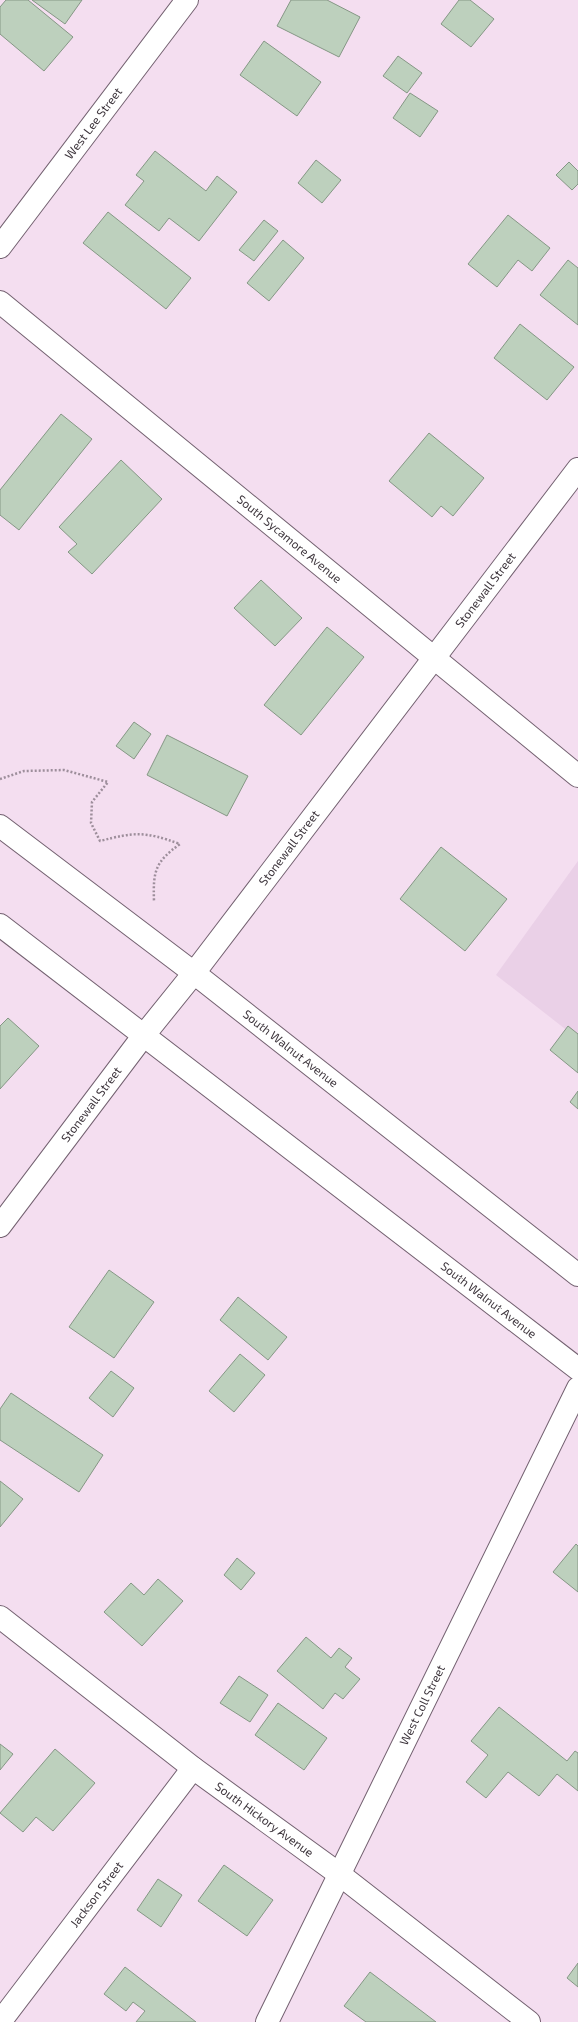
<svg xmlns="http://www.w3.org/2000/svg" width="578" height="2022" font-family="'Exo 2',sans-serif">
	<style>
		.built { fill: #ead0e7 }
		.building { fill: #bdd0bd; stroke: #859785 }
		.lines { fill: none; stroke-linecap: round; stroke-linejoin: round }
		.street-casing { stroke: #736170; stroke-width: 24 }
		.secondary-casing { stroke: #736170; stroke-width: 24 }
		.path { stroke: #9d8e9b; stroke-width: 2.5; stroke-dasharray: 2 2; stroke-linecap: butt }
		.street { stroke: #fff; stroke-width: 22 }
		.secondary { stroke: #fff; stroke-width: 22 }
		.labels { text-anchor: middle; stroke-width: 3.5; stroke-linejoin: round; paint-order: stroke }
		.street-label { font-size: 12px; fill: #3f373e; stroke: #feedfb }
	</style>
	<rect width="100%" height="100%" fill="#f4def0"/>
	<polygon class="built" points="578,861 578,1039 496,975"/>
	<g class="building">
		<polygon points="6,0 28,0 73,37 44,71 0,34 0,7"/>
		<polygon points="32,0 82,0 65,24"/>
		<polygon points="291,0 327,0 360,17 339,57 277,26"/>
		<polygon points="459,0 470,0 494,19 471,47 441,24"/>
		<polygon points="264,41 321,82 297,116 240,75"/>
		<polygon points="398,56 422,73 407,93 383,76"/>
		<polygon points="410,93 438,111 420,137 393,118"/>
		<polygon points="155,151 206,191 217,176 237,192 199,241 169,218 159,231 125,205 144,181 136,175"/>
		<polygon points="316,160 341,180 322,203 298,183"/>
		<polygon points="569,162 578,171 578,184 572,190 556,175"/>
		<polygon points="108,212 191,278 166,309 83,243"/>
		<polygon points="508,215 550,248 532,271 518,260 497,287 468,264"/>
		<polygon points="264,220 278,231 254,261 239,250"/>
		<polygon points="283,240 304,258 269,301 247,283"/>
		<polygon points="568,260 578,268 578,325 540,295"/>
		<polygon points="520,324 574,367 547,400 494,358"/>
		<polygon points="61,414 92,439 19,530 0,515 0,490"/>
		<polygon points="429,433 484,478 453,516 441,506 432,517 389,481"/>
		<polygon points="121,460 162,499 92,574 68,552 77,544 59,527"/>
		<polygon points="261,580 302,618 275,646 234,608"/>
		<polygon points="327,627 364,657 301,735 264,705"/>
		<polygon points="134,722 151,734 134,759 116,746"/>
		<polygon points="167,735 248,776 227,816 147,775"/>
		<polygon points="441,847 507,899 465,951 400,899"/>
		<polygon points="8,1018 39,1046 0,1089 0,1026"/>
		<polygon points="568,1026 578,1034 578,1073 550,1050"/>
		<polygon points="578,1091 578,1109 570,1102"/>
		<polygon points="109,1270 154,1302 114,1358 69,1327"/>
		<polygon points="238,1297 287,1337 268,1360 220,1320"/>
		<polygon points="240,1354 265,1375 234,1412 209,1391"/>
		<polygon points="111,1371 134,1388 113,1417 89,1398"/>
		<polygon points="11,1393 103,1455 79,1492 0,1440 0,1409"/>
		<polygon points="0,1481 23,1499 0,1527"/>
		<polygon points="576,1544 578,1546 578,1592 553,1572"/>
		<polygon points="237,1558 255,1573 241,1590 224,1575"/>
		<polygon points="158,1579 183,1601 142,1646 104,1612 131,1583 144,1595"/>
		<polygon points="306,1637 331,1658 339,1648 352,1658 345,1667 360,1679 343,1699 335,1693 323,1709 277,1671"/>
		<polygon points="239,1676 268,1695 250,1722 220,1703"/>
		<polygon points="278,1703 327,1738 304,1770 255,1735"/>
		<polygon points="499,1707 567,1761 575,1751 578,1753 578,1791 557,1774 539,1796 508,1772 486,1798 466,1782 488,1755 471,1741"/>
		<polygon points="0,1744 13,1754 0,1770"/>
		<polygon points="55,1749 95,1783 53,1831 36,1817 23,1832 0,1813"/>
		<polygon points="224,1865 273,1900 247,1936 198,1901"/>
		<polygon points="158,1879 182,1895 161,1927 137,1910"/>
		<polygon points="578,1963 578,1987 567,1978"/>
		<polygon points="125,1967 196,2022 136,2022 145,2011 133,2002 126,2011 104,1994"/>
		<polygon points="370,1972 436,2022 366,2022 344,2006"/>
	</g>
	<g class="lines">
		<g class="street-casing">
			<g id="street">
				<path id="s1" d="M 0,247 L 187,0"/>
				<path id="s2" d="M 0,302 L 578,776"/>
				<path id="s3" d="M 0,1226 L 144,1035 L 194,973 L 578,469"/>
				<path id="s4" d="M 0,1617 L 193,1768 L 339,1874 L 529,2022"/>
				<path id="s5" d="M 0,2022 L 193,1768"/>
				<path id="s6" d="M 267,2022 L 578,1388"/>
			</g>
		</g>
		<g class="secondary-casing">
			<g id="secondary">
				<path id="s7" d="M 0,826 L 194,973 L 578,1275"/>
				<path id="s8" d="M 0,925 L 578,1369"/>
			</g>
		</g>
		<path class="path" d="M 0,779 L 24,771 L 64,770 L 108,782 L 92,802 L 91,823 L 100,841 C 135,832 144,831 180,844 C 155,862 153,871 154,901"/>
		<use href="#street" class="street"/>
		<use href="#secondary" class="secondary"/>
	</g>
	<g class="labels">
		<g class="street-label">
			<text dy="4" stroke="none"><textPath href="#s1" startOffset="155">West Lee Street</textPath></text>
			<text dy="4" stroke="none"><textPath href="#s2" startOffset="374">South Sycamore Avenue</textPath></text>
			<text dy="4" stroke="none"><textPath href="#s3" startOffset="800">Stonewall Street</textPath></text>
			<text dy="4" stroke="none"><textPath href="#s3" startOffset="476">Stonewall Street</textPath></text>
			<text dy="4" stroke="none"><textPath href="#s7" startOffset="366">South Walnut Avenue</textPath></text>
			<text dy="4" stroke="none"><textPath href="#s3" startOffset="152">Stonewall Street</textPath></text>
			<text dy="4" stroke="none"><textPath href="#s8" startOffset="616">South Walnut Avenue</textPath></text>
			<text dy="4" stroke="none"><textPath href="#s6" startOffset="353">West Coll Street</textPath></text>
			<text dy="4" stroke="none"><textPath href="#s4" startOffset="333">South Hickory Avenue</textPath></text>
			<text dy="4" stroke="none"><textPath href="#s5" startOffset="160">Jackson Street</textPath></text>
		</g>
	</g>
</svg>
